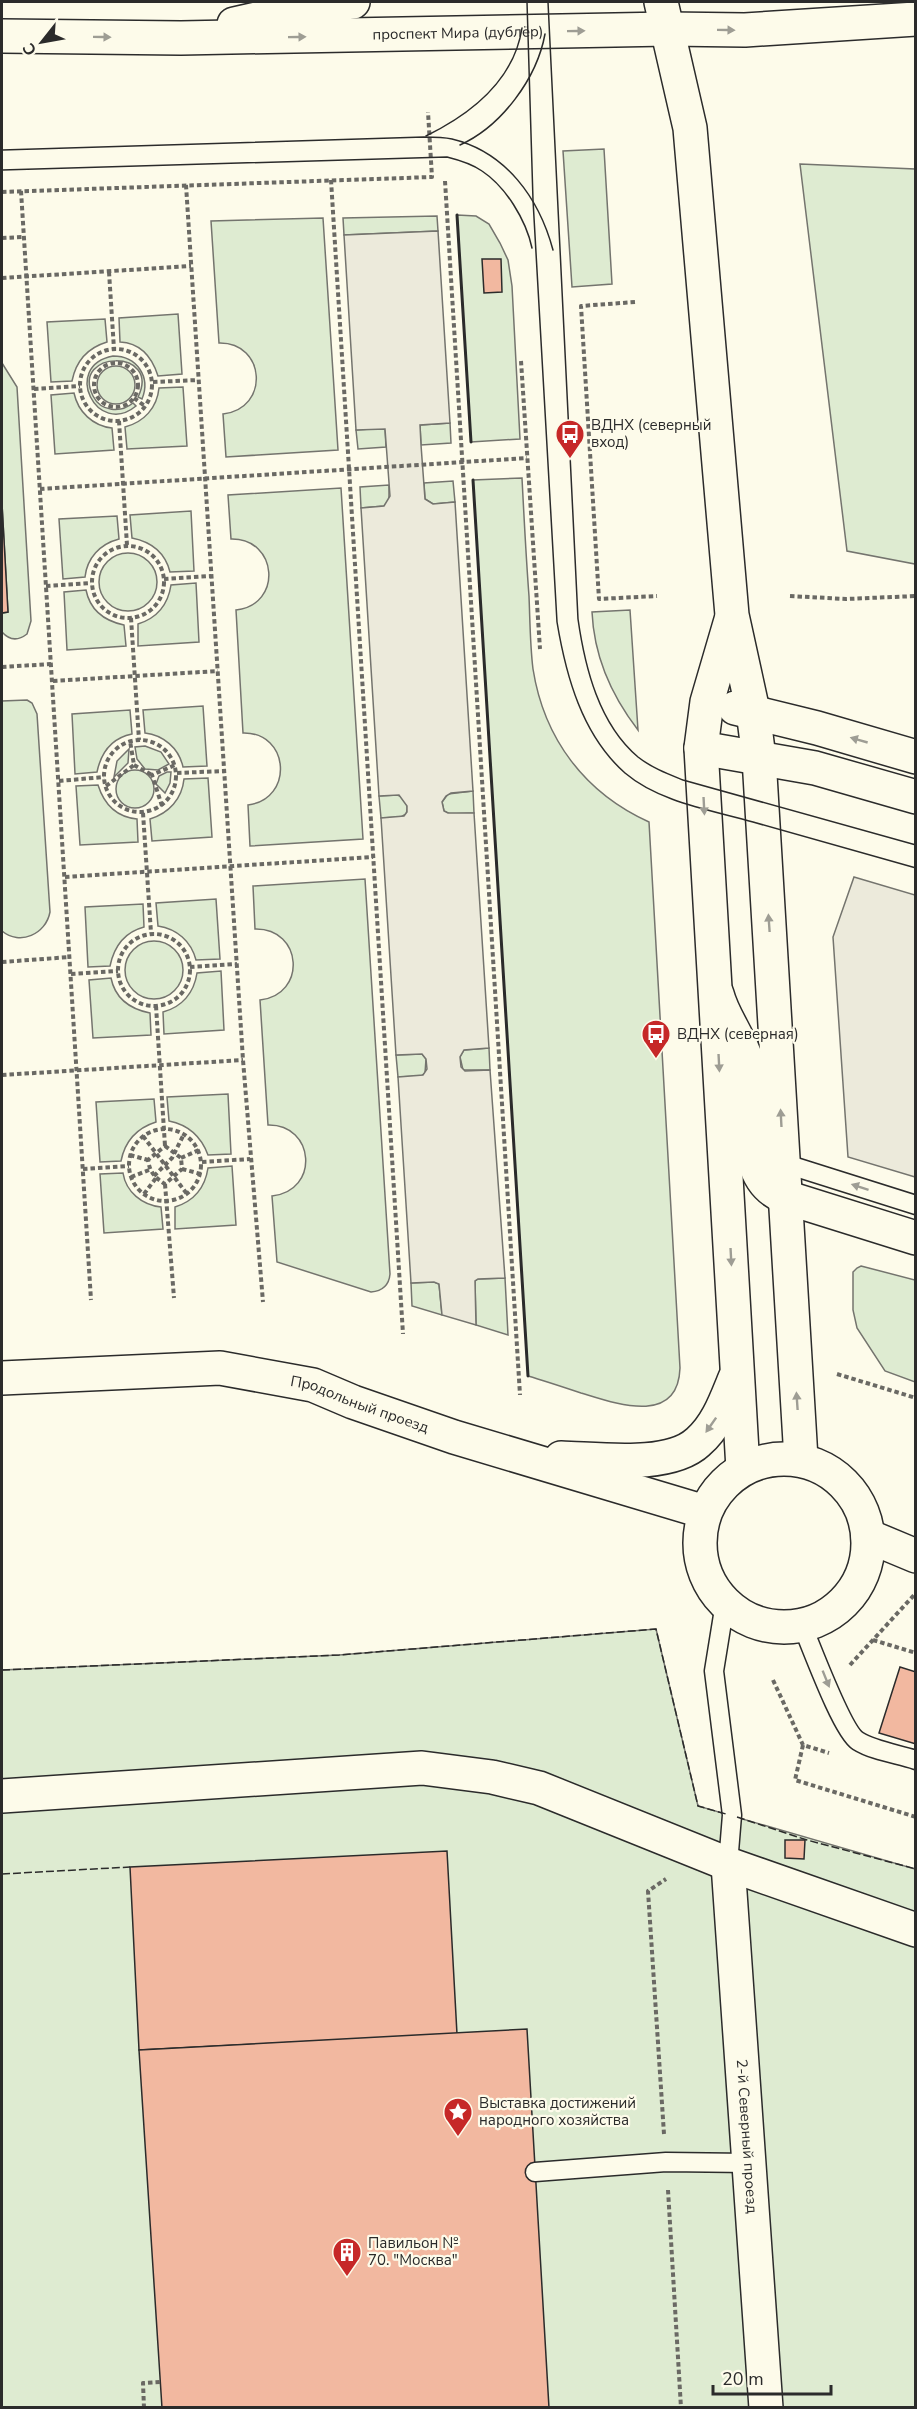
<svg xmlns="http://www.w3.org/2000/svg" width="917" height="2409" font-family="'Nunito Sans',sans-serif">
	<style>
		.green { fill: #deebd1; stroke: #74746e; stroke-width: 1.5 }
		.parking { fill: #eceadb; stroke: #74746e; stroke-width: 1.5 }
		.building { fill: #f2b8a0; stroke: #2b2b2b; stroke-width: 1.5 }
		.lines { fill: none; stroke-linecap: round; stroke-linejoin: round }
		.lane-casing { stroke: #2b2b2b; stroke-width: 21 }
		.street-casing { stroke: #2b2b2b; stroke-width: 36 }
		.secondary-casing { stroke: #2b2b2b; stroke-width: 36 }
		.path { stroke: #6a6964; stroke-width: 4; stroke-dasharray: 4.5 3; stroke-linecap: butt }
		.lane { stroke: #fdfbea; stroke-width: 18 }
		.street { stroke: #fdfbea; stroke-width: 33 }
		.secondary { stroke: #fdfbea; stroke-width: 33 }
		.tram { stroke: #2b2b2b; stroke-width: 1.5 }
		.fence { stroke: #2b2b2b; stroke-width: 1.5; stroke-dasharray: 8 3; stroke-linecap: butt }
		.wall { stroke: #2b2b2b; stroke-width: 3 }
		.oneway { fill: #9e9d94 }
		.labels { text-anchor: middle; stroke-width: 4.5; stroke-linejoin: round; paint-order: stroke }
		.street-label { font-size: 15px; fill: #2b2b2b; stroke: #fdfbea }
		.poi-label { font-size: 15px; fill: #2b2b2b; stroke: #fdfbea; text-anchor: start }
	</style>
	<rect width="100%" height="100%" fill="#fdfbea"/>
	<g class="green">
		<polygon points="604,149 612,284 572,287 563,151"/>
		<polygon points="800,164 915,169 915,564 847,551"/>
		<polygon points="457,215 476,216 489,224 500,243 508,260 512,286 520,439 471,442"/>
		<polygon points="437,216 438,231 344,235 343,218"/>
		<path d="M 323,218 L 338,450 L 226,457 L 223,414 C 270,409 266,342 219,343 L 211,221 Z"/>
		<path d="M 178,314 L 182,374 L 158,376 C 152,357 140,343 120,342 L 119,318 Z"/>
		<path d="M 105,319 L 107,342 C 87,348 76,361 72,381 L 51,382 L 47,322 Z"/>
		<path d="M 113,356 C 137,356 151,377 142,399 L 138,397 C 162,348 70,350 93,396 C 101,412 121,413 133,403 L 136,406 C 97,438 61,366 113,356 Z"/>
		<path d="M 2,363 L 17,387 L 31,621 L 27,634 C 18,641 10,641 2,632 L 2,613 L 8,612 L 2,504 Z"/>
		<circle cx="116" cy="385" r="19"/>
		<path d="M 183,387 L 187,446 L 127,449 L 125,427 C 144,422 157,408 159,388 Z"/>
		<path d="M 74,393 C 78,412 93,426 112,428 L 114,450 L 55,454 L 51,395 Z"/>
		<polygon points="450,423 451,443 421,445 420,425"/>
		<polygon points="385,428 386,447 358,449 356,430"/>
		<path d="M 522,478 C 524,517 526,557 529,596 C 530,620 530,645 533,669 C 544,739 585,793 649,822 L 680,1368 C 678,1427 614,1403 581,1393 C 563,1387 545,1381 528,1376 L 473,480 Z"/>
		<polygon points="453,481 455,502 433,504 425,499 424,483"/>
		<polygon points="389,485 389,500 384,506 361,508 360,487"/>
		<path d="M 341,488 L 363,839 L 250,846 L 248,805 C 294,799 290,732 243,733 L 236,610 C 283,605 278,538 231,539 L 228,495 Z"/>
		<path d="M 191,511 L 194,571 L 170,572 C 165,552 152,542 132,538 L 130,515 Z"/>
		<path d="M 117,516 L 119,539 C 100,544 87,558 85,577 L 63,579 L 59,519 Z"/>
		<circle cx="128" cy="582" r="29"/>
		<path d="M 196,583 L 199,642 L 138,646 L 138,624 C 157,618 168,605 171,585 Z"/>
		<path d="M 86,590 C 90,610 105,621 124,625 L 126,646 L 67,650 L 64,592 Z"/>
		<path d="M 630,610 L 638,730 C 611,695 594,657 592,612 Z"/>
		<path d="M 27,700 L 32,703 L 37,714 L 50,912 C 46,934 20,946 2,931 L 2,701 Z"/>
		<path d="M 203,706 L 207,766 L 183,767 C 179,748 163,735 145,733 L 143,710 Z"/>
		<path d="M 130,710 L 132,734 C 112,738 101,753 97,772 L 75,774 L 72,714 Z"/>
		<polygon points="145,746 161,752 169,764 158,770 145,769 137,759 135,747"/>
		<polygon points="129,749 128,763 114,777 117,761"/>
		<circle cx="135" cy="789" r="19"/>
		<polygon points="167,772 171,772 170,783 165,793 156,784 159,776"/>
		<path d="M 208,778 L 212,837 L 152,841 L 150,819 C 169,813 182,799 184,779 Z"/>
		<path d="M 98,785 C 104,804 117,817 137,819 L 138,842 L 80,845 L 76,786 Z"/>
		<polygon points="473,791 474,813 450,814 444,811 442,802 448,794"/>
		<path d="M 397,795 C 406,797 409,806 406,814 L 401,817 L 381,818 L 379,796 Z"/>
		<path d="M 365,879 L 390,1274 C 389,1286 382,1291 371,1292 L 277,1262 L 272,1196 C 320,1191 315,1124 268,1125 L 260,1000 C 307,995 303,928 255,929 L 253,886 Z"/>
		<path d="M 216,899 L 220,959 L 196,960 C 191,941 177,929 158,926 L 156,903 Z"/>
		<path d="M 143,904 L 144,927 C 125,932 114,947 110,966 L 88,967 L 85,907 Z"/>
		<circle cx="154" cy="970" r="29"/>
		<path d="M 221,971 L 224,1030 L 164,1034 L 163,1012 C 182,1007 194,993 197,973 Z"/>
		<path d="M 111,978 C 115,998 130,1009 150,1013 L 151,1035 L 93,1038 L 89,980 Z"/>
		<polygon points="489,1048 490,1070 463,1070 460,1057 464,1050"/>
		<polygon points="422,1054 426,1059 425,1073 421,1076 398,1077 396,1055"/>
		<path d="M 228,1094 L 231,1154 L 208,1155 C 201,1136 189,1125 169,1121 L 167,1097 Z"/>
		<path d="M 154,1099 L 156,1122 C 137,1128 125,1141 121,1161 L 100,1162 L 96,1102 Z"/>
		<path d="M 232,1166 L 236,1225 L 175,1229 L 175,1207 C 194,1201 205,1188 208,1168 Z"/>
		<path d="M 123,1173 C 126,1192 142,1205 161,1207 L 163,1229 L 104,1233 L 100,1174 Z"/>
		<polygon points="861,1266 915,1280 915,1382 885,1371 857,1328 853,1310 853,1272 857,1268"/>
		<polygon points="505,1278 508,1335 476,1325 475,1281 478,1279"/>
		<polygon points="434,1282 439,1284 442,1315 412,1306 411,1283"/>
		<polygon points="656,1629 698,1806 915,1869 915,2407 2,2407 2,1670 339,1655"/>
	</g>
	<g class="parking">
		<polygon points="438,231 450,423 420,425 421,445 425,499 433,504 455,502 473,791 451,793 446,796 442,802 444,811 448,813 474,813 489,1048 464,1050 460,1057 461,1067 465,1071 490,1070 505,1278 478,1279 475,1281 476,1325 442,1315 439,1284 434,1282 411,1283 398,1077 423,1075 427,1069 426,1059 422,1054 396,1055 381,818 404,816 407,812 407,806 399,795 379,796 361,508 384,506 390,496 385,429 356,430 344,235"/>
		<polygon points="854,877 915,895 915,1177 848,1157 833,937"/>
	</g>
	<g class="building">
		<polygon points="482,259 501,259 502,292 484,293"/>
		<polygon points="2,504 8,612 2,613"/>
		<polygon points="900,1667 916,1672 916,1744 879,1733"/>
		<polygon points="785,1840 805,1840 804,1859 785,1858"/>
		<polygon points="447,1851 457,2034 139,2050 130,1867"/>
		<polygon points="527,2029 549,2408 162,2408 139,2050"/>
	</g>
	<g class="lines">
		<g class="lane-casing">
			<g id="lane">
				<polyline points="783,1163 916,1205"/>
				<polyline points="725,1603 714,1671 732,1815 728,1864"/>
				<path d="M 802,1625 C 812,1648 842,1731 858,1741 C 874,1751 898,1754 916,1760"/>
				<polyline points="535,2172 666,2162 749,2163"/>
			</g>
		</g>
		<g class="street-casing">
			<g id="street">
				<path d="M 717,994 C 723,1018 740,1037 747,1062 C 758,1104 734,1177 785,1197 L 916,1238"/>
				<polyline points="868,1536 916,1556"/>
				<polyline points="2,1796 422,1768 492,1777 539,1788 728,1864 916,1930"/>
				<path id="s1" d="M 728,1864 L 766,2408"/>
			</g>
		</g>
		<g class="secondary-casing">
			<g id="secondary">
				<polyline points="661,2 690,128 732,615 753,711 759,758 801,1459"/>
				<polyline points="234,24 292,11 353,2"/>
				<path id="s2" d="M 2,36 L 181,38 L 668,29 L 745,30 L 916,19"/>
				<polyline points="731,620 707,702 701,748 743,1469"/>
				<polyline points="735,708 817,728 916,757"/>
				<polyline points="701,748 815,768 916,797"/>
				<path id="s3" d="M 2,1378 L 220,1368 L 313,1385 L 353,1402 L 454,1437 L 705,1512"/>
				<path d="M 561,1458 C 599,1459 669,1469 698,1442 C 717,1426 726,1400 735,1378"/>
				<circle cx="784" cy="1543" r="84"/>
			</g>
		</g>
		<g class="path">
			<polyline points="331,180 403,1334"/>
			<polyline points="445,181 520,1395"/>
			<polyline points="186,185 243,1060 263,1302"/>
			<polyline points="21,191 91,1300"/>
			<polyline points="2,192 432,177 428,112"/>
			<polyline points="2,238 24,237"/>
			<polyline points="109,272 114,349"/>
			<polyline points="2,278 191,266"/>
			<polyline points="635,302 581,306 599,599 657,596"/>
			<circle cx="116" cy="385" r="36"/>
			<polyline points="521,361 540,649"/>
			<circle cx="116" cy="385" r="22"/>
			<polyline points="153,382 198,380"/>
			<polyline points="34,389 80,386"/>
			<polyline points="134,398 146,407"/>
			<polyline points="119,421 127,545"/>
			<polyline points="40,489 527,458"/>
			<circle cx="128" cy="582" r="36"/>
			<polyline points="164,579 211,576"/>
			<polyline points="46,586 91,583"/>
			<polyline points="790,596 846,599 916,596"/>
			<polyline points="131,618 139,740"/>
			<polyline points="2,667 51,664"/>
			<polyline points="53,681 218,671"/>
			<circle cx="140" cy="776" r="36"/>
			<polyline points="134,765 152,775"/>
			<polyline points="177,773 224,771"/>
			<polyline points="59,781 104,777"/>
			<polyline points="106,786 134,765 130,741"/>
			<polyline points="162,806 152,775 175,765"/>
			<polyline points="143,813 151,933"/>
			<polyline points="65,877 373,857"/>
			<circle cx="154" cy="970" r="36"/>
			<polyline points="2,962 70,957"/>
			<polyline points="190,967 237,964"/>
			<polyline points="71,974 118,971"/>
			<polyline points="156,1006 165,1146"/>
			<polyline points="2,1075 243,1060"/>
			<circle cx="165" cy="1165" r="36"/>
			<polyline points="143,1136 187,1194"/>
			<path d="M 165,1146 L 181,1158 L 182,1169 L 165,1184 C 154,1177 150,1172 148,1160 Z"/>
			<polyline points="130,1155 148,1160"/>
			<polyline points="181,1158 199,1150"/>
			<polyline points="202,1162 250,1159"/>
			<polyline points="83,1169 129,1166"/>
			<polyline points="182,1169 201,1174"/>
			<polyline points="154,1176 172,1158 184,1134"/>
			<polyline points="131,1177 149,1170"/>
			<polyline points="165,1184 174,1298"/>
			<polyline points="144,1194 156,1178"/>
			<polyline points="837,1374 916,1398"/>
			<polyline points="873,1640 916,1653"/>
			<polyline points="850,1665 915,1594"/>
			<polyline points="773,1680 803,1745 829,1753"/>
			<polyline points="803,1745 795,1780 916,1817"/>
			<polyline points="664,2134 648,1891 666,1879"/>
			<polyline points="668,2190 681,2408"/>
			<polyline points="144,2408 143,2383 160,2382"/>
		</g>
		<use href="#lane" class="lane"/>
		<use href="#street" class="street"/>
		<use href="#secondary" class="secondary"/>
		<g class="tram">
			<path d="M 527,2 L 533,200 L 557,622 C 566,676 582,735 625,773 C 659,802 711,810 753,822 C 807,837 861,852 916,868"/>
			<path d="M 548,2 L 578,619 C 585,668 599,724 638,757 C 652,768 668,774 683,780 L 916,845"/>
			<path d="M 426,136 C 471,114 514,80 522,28"/>
			<path d="M 460,145 C 502,126 537,78 545,34"/>
			<path d="M 2,150 L 424,137 C 433,137 443,137 452,139 C 506,152 539,198 553,250"/>
			<path d="M 2,170 L 447,157 C 459,160 472,164 482,171 C 506,187 526,220 532,248"/>
		</g>
		<g class="fence">
			<polyline points="2,1670 339,1655 656,1629 698,1806 726,1814"/>
			<polyline points="737,1817 807,1840 916,1869"/>
			<polyline points="2,1874 130,1867"/>
		</g>
		<g class="wall">
			<polyline points="457,215 471,442"/>
			<polyline points="473,480 528,1376"/>
		</g>
	</g>
	<defs><path id="oneway-solid" d="M-6-.8H1V-3.2L6.5 0L1 3.2V.8H-6Z" transform="scale(1.5)"/></defs>
	<g class="oneway">
		<use href="#oneway-solid" transform="translate(726 30) rotate(1)"/>
		<use href="#oneway-solid" transform="translate(576 31) rotate(-1)"/>
		<use href="#oneway-solid" transform="translate(102 37) rotate(1)"/>
		<use href="#oneway-solid" transform="translate(297 37) rotate(-1)"/>
		<use href="#oneway-solid" transform="translate(859 740) rotate(-164)"/>
		<use href="#oneway-solid" transform="translate(704 806) rotate(87)"/>
		<use href="#oneway-solid" transform="translate(769 923) rotate(-94)"/>
		<use href="#oneway-solid" transform="translate(719 1063) rotate(87)"/>
		<use href="#oneway-solid" transform="translate(781 1118) rotate(-93)"/>
		<use href="#oneway-solid" transform="translate(860 1187) rotate(-162)"/>
		<use href="#oneway-solid" transform="translate(731 1257) rotate(87)"/>
		<use href="#oneway-solid" transform="translate(797 1401) rotate(-94)"/>
		<use href="#oneway-solid" transform="translate(711 1425) rotate(125)"/>
		<use href="#oneway-solid" transform="translate(826 1679) rotate(68)"/>
	</g>
	<defs>
		<g id="bus-pin" transform="scale(1.5)"><path d="M0 17L-7.5 6A9.5 9.5 0 1 1 7.5 6Z" fill="#c62828" stroke="#fdfbea"/><path d="M-5-6H5V4H4V6H2V4H-2V6H-4V4H-5ZM-3.5-4V0h7V-4ZM-3.5 1.2v1.5H-2V1.2ZM2 1.2v1.5H3.5V1.2Z" fill="#fff"/></g>
		<g id="sight-pin" transform="scale(1.5)"><path d="M0 17L-7.5 6A9.5 9.5 0 1 1 7.5 6Z" fill="#c62828" stroke="#fdfbea"/><path d="M0-6L1.8-2.2L6-1.7L2.9 1.2L3.7 5.4L0 3.3L-3.7 5.4L-2.9 1.2L-6-1.7L-1.8-2.2Z" fill="#fff"/></g>
		<g id="building-pin" transform="scale(1.5)"><path d="M0 17L-7.5 6A9.5 9.5 0 1 1 7.5 6Z" fill="#c62828" stroke="#fdfbea"/><path d="M-4-6H4V6H1V3H-1V6H-4ZM-2.5-4.3h1.7v1.8h-1.7ZM.8-4.3h1.7v1.8H.8ZM-2.5-1h1.7V.8h-1.7ZM.8-1h1.7V.8H.8Z" fill="#fff"/></g>
	</defs>
	<g fill-rule="evenodd">
		<use href="#bus-pin" x="570" y="434"/>
		<use href="#bus-pin" x="656" y="1034"/>
		<use href="#sight-pin" x="458" y="2112"/>
		<use href="#building-pin" x="347" y="2252"/>
	</g>
	<g class="labels">
		<g class="street-label">
			<text dy="5" stroke="none"><textPath href="#s2" startOffset="456">проспект Мира (дублёр)</textPath></text>
			<text dy="5" stroke="none"><textPath href="#s3" startOffset="363">Продольный проезд</textPath></text>
			<text dy="5" stroke="none"><textPath href="#s1" startOffset="273">2-й Северный проезд</textPath></text>
		</g>
		<g class="poi-label">
			<text x="591" y="430">ВДНХ (северный<tspan x="591" dy="17">вход)</tspan></text>
			<text x="677" y="1039">ВДНХ (северная)</text>
			<text x="479" y="2108">Выставка достижений<tspan x="479" dy="17">народного хозяйства</tspan></text>
			<text x="368" y="2248">Павильон №<tspan x="368" dy="17">70. "Москва"</tspan></text>
		</g>
	</g>
	<rect width="917" height="2409" fill="none" stroke="#2b2b2b" stroke-width="6"/>
	<g transform="translate(42 42) rotate(239)" stroke="#fdfbea" stroke-width="4.5" paint-order="stroke">
	<path d="M0-4.5L10 22L0 15L-10 22Z" fill="#2b2b2b"/>
	<text y="-9" font-size="16" font-weight="bold" text-anchor="middle" fill="#2b2b2b">С</text>
	</g>
	<path d="M713 2385v9h118v-9" fill="none" stroke="#2b2b2b" stroke-width="3"/>
	<text x="722" y="2385" font-size="18" fill="#2b2b2b" stroke="#fdfbea" stroke-width="4.5" paint-order="stroke">20 m</text>
</svg>
